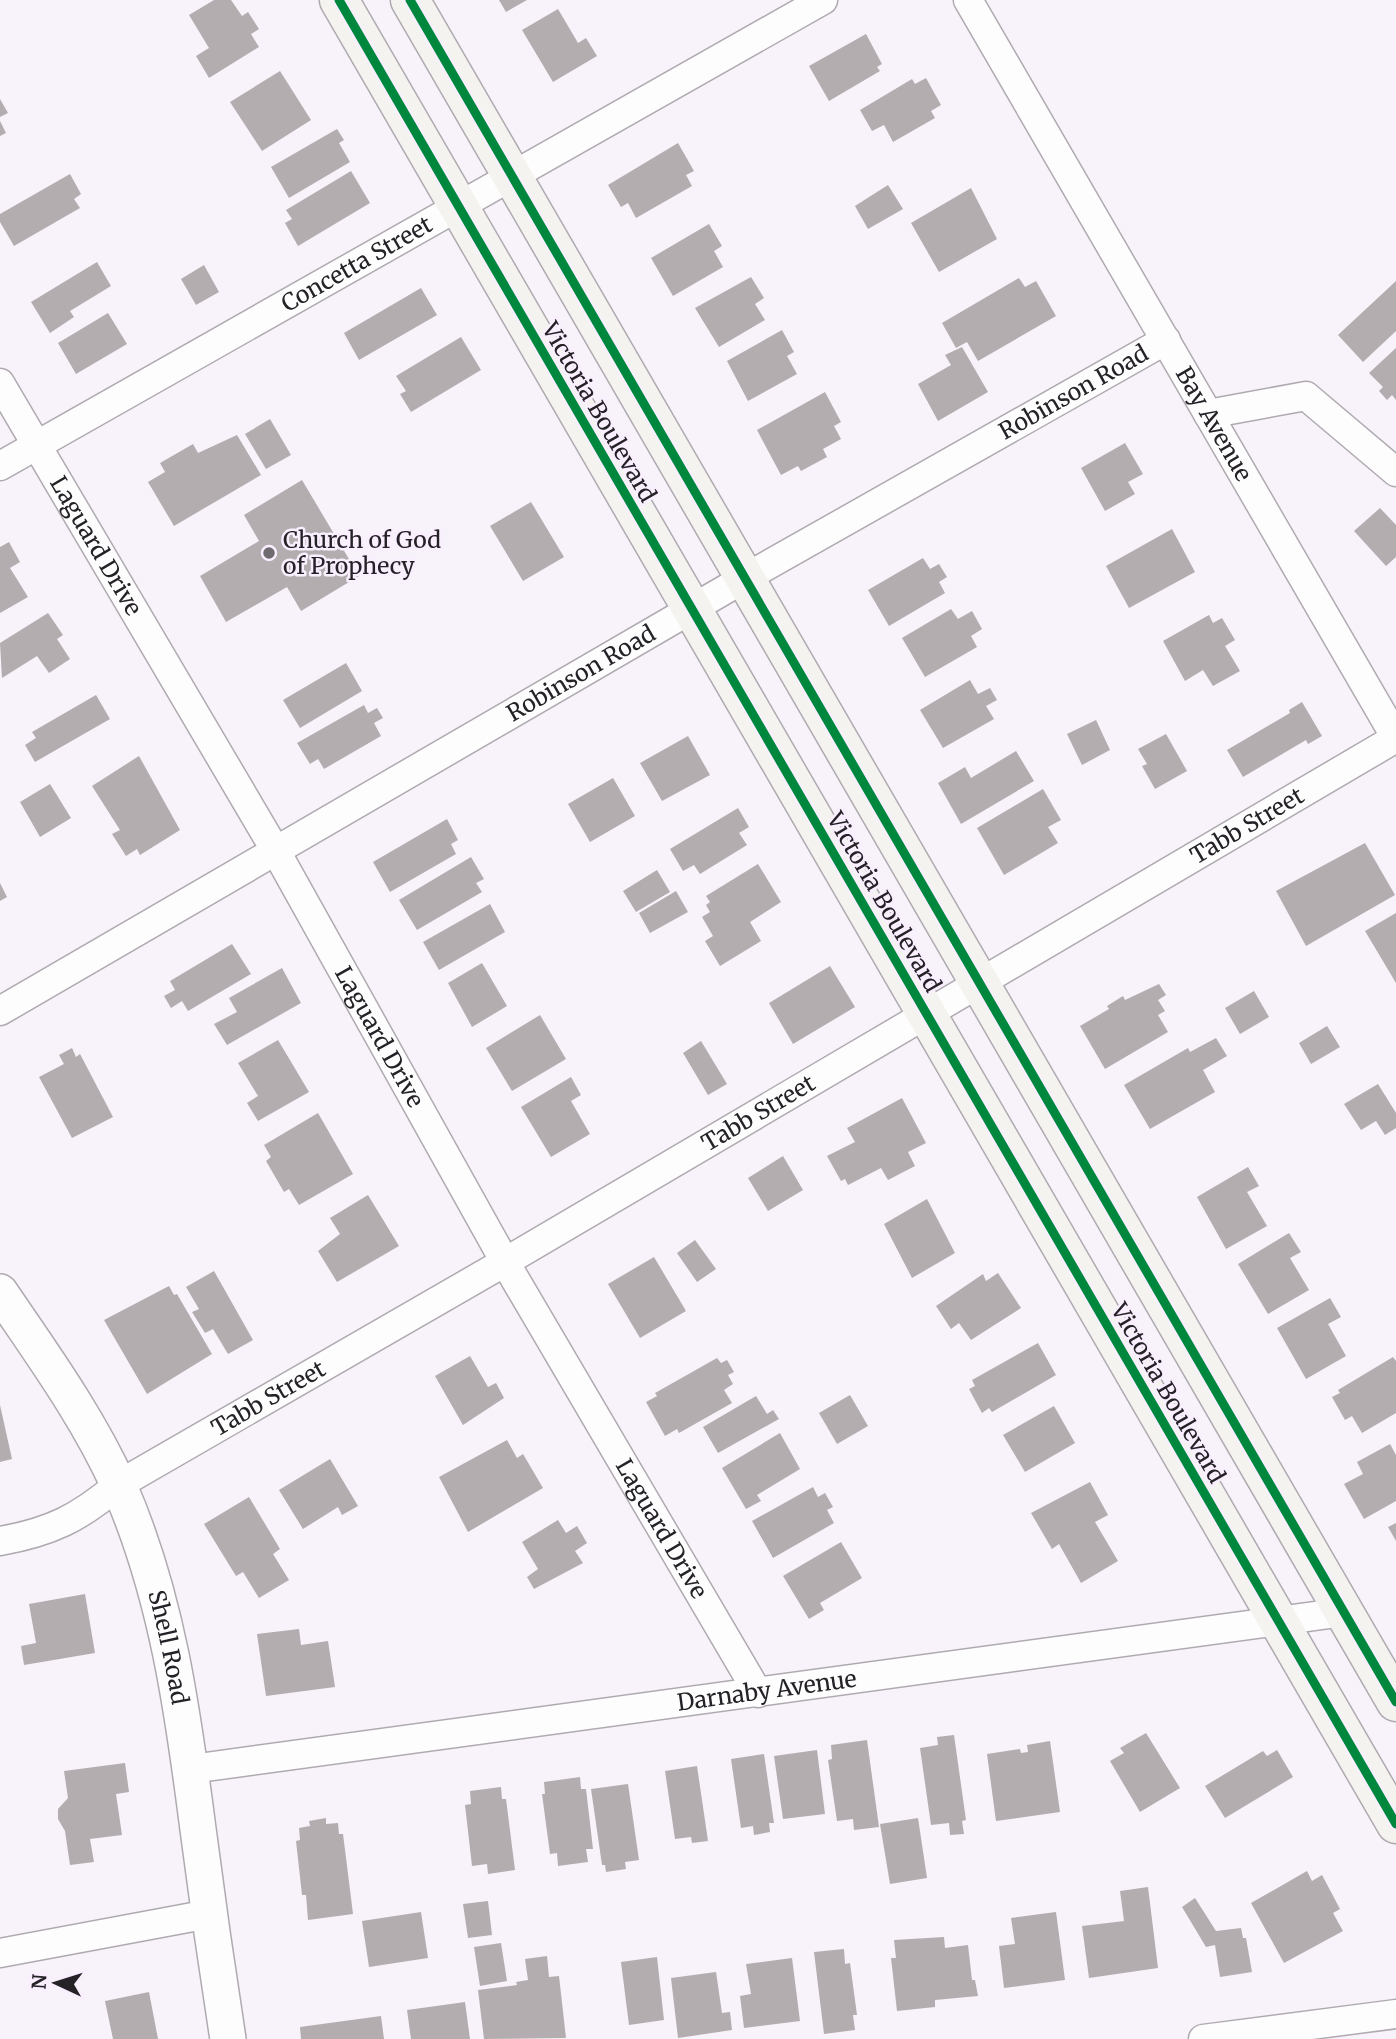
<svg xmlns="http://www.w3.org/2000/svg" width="1396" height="2039" font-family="Merriweather,serif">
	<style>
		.building { fill: #b3adb0 }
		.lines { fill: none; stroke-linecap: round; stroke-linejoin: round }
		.minor-casing { stroke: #afaab0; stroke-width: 31 }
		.tertiary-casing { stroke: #afaab0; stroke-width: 38 }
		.secondary-casing { stroke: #afaab0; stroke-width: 41 }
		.minor { stroke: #fefdfe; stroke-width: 28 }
		.tertiary { stroke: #fefdfe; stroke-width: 35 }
		.secondary { stroke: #f5f3f0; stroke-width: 38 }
		.cycleway-casing { stroke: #f9effe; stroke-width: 13 }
		.cycleway { stroke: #00873e; stroke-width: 9 }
		.poi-dot { fill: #6f6b71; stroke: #f9effe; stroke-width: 2.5 }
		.labels { text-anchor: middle; stroke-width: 5; stroke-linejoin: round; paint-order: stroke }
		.street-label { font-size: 23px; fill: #252227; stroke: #f9effe }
		.poi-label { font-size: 23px; fill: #252227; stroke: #f9effe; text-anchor: start }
	</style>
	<rect width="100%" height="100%" fill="#f8f2fa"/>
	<g class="building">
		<polygon points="214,0 231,0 242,16 248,12 259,29 251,34 259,47 209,78 196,56 209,48 189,15"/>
		<polygon points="499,0 527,0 506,12"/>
		<polygon points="558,9 578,43 586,38 597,56 553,82 522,30"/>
		<polygon points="866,34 882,64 877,67 880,71 829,101 809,66"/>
		<polygon points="280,71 311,120 262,151 230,102"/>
		<polygon points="926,78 941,105 931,111 935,118 893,142 884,125 872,131 860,110 912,79 915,84"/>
		<polygon points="0,99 8,113 0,117"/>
		<polygon points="0,121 6,133 0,136"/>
		<polygon points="337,129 344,140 339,143 350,162 289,198 271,167"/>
		<polygon points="678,143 694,171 686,175 692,186 636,218 628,203 621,207 608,185"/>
		<polygon points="351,171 370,203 298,246 285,223 292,219 286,210"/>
		<polygon points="70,174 81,194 74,199 80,208 14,246 0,222 0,214"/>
		<polygon points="888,185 903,209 868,229 855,206"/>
		<polygon points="971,188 997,239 939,272 911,223"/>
		<polygon points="709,224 722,246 714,251 723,267 673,296 651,258"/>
		<polygon points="97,262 111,286 70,311 74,317 50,333 31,302"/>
		<polygon points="204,265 219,292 196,305 181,279"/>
		<polygon points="751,277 764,298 755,304 765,320 719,347 695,308"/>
		<polygon points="1019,278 1025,287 1036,281 1056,316 978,361 967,342 956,348 942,323"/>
		<polygon points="1396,281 1396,331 1363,362 1338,335"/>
		<polygon points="421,288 437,315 359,360 344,333"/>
		<polygon points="108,313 127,344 76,374 58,343"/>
		<polygon points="782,330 794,352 787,356 797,374 748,401 727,361"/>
		<polygon points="461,337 481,370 411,412 400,394 406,391 396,376"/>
		<polygon points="962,347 988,392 938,421 918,384 951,365 945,355"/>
		<polygon points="1396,348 1396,400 1392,395 1387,400 1379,391 1383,387 1369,373"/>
		<polygon points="825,392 841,422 834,426 841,439 823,449 827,457 801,471 798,466 781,475 757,430"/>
		<polygon points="270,419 291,455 266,469 245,434"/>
		<polygon points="237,435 261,475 174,526 148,482 165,472 160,463 193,444 198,453"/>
		<polygon points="1125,443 1143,474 1128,482 1135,494 1105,511 1081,468"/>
		<polygon points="302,480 359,576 301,611 287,587 226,622 200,576 259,541 244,515"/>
		<polygon points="531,502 564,557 523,581 490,526"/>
		<polygon points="1380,508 1396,525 1396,557 1386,566 1354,531"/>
		<polygon points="1172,529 1195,572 1129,608 1106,566"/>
		<polygon points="9,542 20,562 10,568 28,597 0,613 0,547"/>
		<polygon points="923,558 930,569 939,564 947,577 939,582 945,593 889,626 868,590"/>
		<polygon points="951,609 958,619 972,611 982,629 971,636 977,647 925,677 902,638"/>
		<polygon points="48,613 63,635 57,639 70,659 49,673 37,656 2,678 0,643"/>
		<polygon points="1209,615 1213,623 1222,618 1235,640 1225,646 1240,671 1213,686 1203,670 1185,681 1163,641"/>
		<polygon points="346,663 362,691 300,728 283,700"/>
		<polygon points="970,680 978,694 990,688 997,700 986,706 994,719 943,748 920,710"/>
		<polygon points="96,695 110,719 35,762 25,745 36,738 32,732"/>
		<polygon points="1302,702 1322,736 1308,744 1306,740 1243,777 1227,750 1290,713 1289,710"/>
		<polygon points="364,705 368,713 377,708 383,718 374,723 381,736 324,769 318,759 310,764 297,743"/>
		<polygon points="1096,720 1110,750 1082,765 1067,734"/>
		<polygon points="1166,734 1187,771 1155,789 1142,766 1147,764 1138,749"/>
		<polygon points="688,736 710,775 662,801 640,763"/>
		<polygon points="1016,751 1034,781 961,824 938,783 965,767 971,778"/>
		<polygon points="139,756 180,830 140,855 137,849 126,856 112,834 120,830 92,786"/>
		<polygon points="613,778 635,816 590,842 568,804"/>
		<polygon points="50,784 71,818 40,837 20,802"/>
		<polygon points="1043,789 1061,820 1048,827 1058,843 1004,875 977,828"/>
		<polygon points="738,808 749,827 739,833 747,845 700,874 694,865 683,871 670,849"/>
		<polygon points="447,819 458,840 451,844 456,854 390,892 373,862"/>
		<polygon points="1365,843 1395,895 1306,946 1276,891"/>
		<polygon points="471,857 484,879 476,883 482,892 417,930 399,900"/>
		<polygon points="758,864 781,902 750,922 761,941 720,966 705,941 713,936 702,917 710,912 706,905 710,902 706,896"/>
		<polygon points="657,870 670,892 636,912 623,891"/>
		<polygon points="0,883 7,897 0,901"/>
		<polygon points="676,891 688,912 650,933 639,913"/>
		<polygon points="490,904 505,932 439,970 423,942"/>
		<polygon points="1396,913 1396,983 1365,931"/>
		<polygon points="232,944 251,974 188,1011 182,1001 171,1008 164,996 175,990 170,981"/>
		<polygon points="482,963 507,1006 472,1027 448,983"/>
		<polygon points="830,966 855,1007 793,1044 769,1003"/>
		<polygon points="282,968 301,1003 227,1045 214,1024 237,1012 229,998"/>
		<polygon points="1159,984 1166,995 1158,1000 1165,1011 1158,1015 1168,1032 1105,1069 1080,1026 1109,1009 1107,1006 1123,996 1125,1000"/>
		<polygon points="1254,991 1269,1017 1240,1034 1225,1008"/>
		<polygon points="540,1015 566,1059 512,1091 486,1048"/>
		<polygon points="1327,1026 1340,1047 1311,1064 1299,1043"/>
		<polygon points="1216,1038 1227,1056 1203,1070 1215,1092 1150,1129 1124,1085 1188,1048 1190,1052"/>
		<polygon points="278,1040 309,1092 258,1121 247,1103 258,1096 238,1063"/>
		<polygon points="701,1041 727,1084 708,1095 683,1053"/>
		<polygon points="72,1048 76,1057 80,1054 113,1117 72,1138 39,1077 64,1064 59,1055"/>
		<polygon points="571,1077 581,1095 571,1101 590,1134 551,1157 521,1107"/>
		<polygon points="1378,1084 1396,1113 1396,1128 1385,1135 1376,1121 1361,1130 1344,1104"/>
		<polygon points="902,1098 926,1143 908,1152 915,1166 888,1180 881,1168 848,1185 845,1179 841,1181 827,1156 855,1142 847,1128"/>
		<polygon points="318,1113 353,1174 299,1205 289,1189 284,1192 266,1161 271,1157 264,1145"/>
		<polygon points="783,1156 803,1190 768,1211 748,1178"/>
		<polygon points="1248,1167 1259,1186 1247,1192 1267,1226 1226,1249 1197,1197"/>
		<polygon points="368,1195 399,1246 337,1282 318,1251 340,1234 330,1218"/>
		<polygon points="927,1199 955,1253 912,1278 884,1224"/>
		<polygon points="1289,1233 1301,1252 1290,1258 1309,1290 1268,1314 1238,1264"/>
		<polygon points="695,1240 716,1269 697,1282 677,1253"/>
		<polygon points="654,1257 686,1311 640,1338 608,1284"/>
		<polygon points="214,1271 253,1340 228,1354 213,1329 205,1333 192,1312 199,1309 186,1287"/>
		<polygon points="998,1273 1021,1308 971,1340 959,1323 951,1329 936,1306 983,1274 986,1281"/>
		<polygon points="169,1286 174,1295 177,1294 212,1354 147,1394 104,1320"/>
		<polygon points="1330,1298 1341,1317 1328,1324 1346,1356 1306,1379 1277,1328"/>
		<polygon points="1038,1343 1056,1375 992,1412 989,1408 982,1413 969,1389 975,1386 972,1380"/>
		<polygon points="470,1356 488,1387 496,1383 504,1398 463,1425 435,1376"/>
		<polygon points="1393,1357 1396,1361 1396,1413 1362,1433 1352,1416 1345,1420 1332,1397 1340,1393 1338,1390"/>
		<polygon points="717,1358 721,1363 727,1360 734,1372 728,1375 733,1384 724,1390 732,1403 679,1433 677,1429 665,1436 646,1402 657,1396 655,1393"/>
		<polygon points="850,1395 868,1426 837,1444 819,1413"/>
		<polygon points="756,1396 767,1414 773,1410 779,1419 718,1453 703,1427"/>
		<polygon points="0,1405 12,1459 0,1462"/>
		<polygon points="1054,1406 1075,1443 1025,1472 1003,1435"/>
		<polygon points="780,1433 800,1469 757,1495 761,1501 746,1509 722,1468"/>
		<polygon points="507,1440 517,1458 523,1454 543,1488 468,1532 439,1477"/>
		<polygon points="1390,1444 1396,1455 1396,1501 1364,1519 1344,1484 1363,1474 1357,1462"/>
		<polygon points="330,1459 358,1506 342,1515 338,1507 303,1529 279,1490"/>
		<polygon points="1090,1482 1108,1515 1095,1522 1118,1561 1081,1583 1059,1544 1052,1549 1031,1513"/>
		<polygon points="813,1487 818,1497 825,1493 833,1507 827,1510 834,1523 773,1558 752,1521"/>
		<polygon points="249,1497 280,1549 273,1554 289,1580 259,1598 243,1572 236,1576 204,1524"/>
		<polygon points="558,1520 566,1533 577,1526 587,1543 575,1551 583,1563 534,1589 527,1577 538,1569 522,1542"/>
		<polygon points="1396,1523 1396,1541 1388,1527"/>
		<polygon points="841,1542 862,1578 820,1603 824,1610 809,1619 783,1576"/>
		<polygon points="85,1594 95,1653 24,1665 21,1646 36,1643 29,1604"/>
		<polygon points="299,1629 301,1645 328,1641 335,1687 266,1696 257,1634"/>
		<polygon points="1146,1733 1180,1788 1140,1812 1110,1761 1124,1753 1120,1748"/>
		<polygon points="954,1735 966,1820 962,1821 964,1834 950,1835 949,1823 931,1825 920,1748 938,1745 937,1737"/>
		<polygon points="867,1740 879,1827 854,1830 853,1819 837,1821 828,1760 832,1759 831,1745"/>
		<polygon points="1050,1741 1060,1812 996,1821 987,1754 1020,1749 1021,1753 1028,1752 1027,1745"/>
		<polygon points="817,1750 825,1814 783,1819 774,1756"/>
		<polygon points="1277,1750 1293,1777 1225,1818 1205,1786 1263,1751 1267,1756"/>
		<polygon points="764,1754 774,1823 769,1823 770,1832 754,1835 753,1826 741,1828 731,1759"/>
		<polygon points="125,1763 129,1792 116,1794 122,1835 90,1839 94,1862 70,1865 65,1831 58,1819 58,1809 68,1798 64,1771"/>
		<polygon points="697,1766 708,1841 692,1843 691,1837 675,1839 665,1771"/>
		<polygon points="580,1777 581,1789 586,1789 593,1849 586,1849 588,1862 558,1866 557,1853 550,1854 542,1794 545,1794 544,1782"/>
		<polygon points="628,1784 639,1860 625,1862 626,1869 606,1872 605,1865 602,1865 591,1789"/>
		<polygon points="501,1787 502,1799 506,1799 515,1870 488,1874 487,1864 472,1866 465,1805 471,1804 470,1791"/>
		<polygon points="326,1818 326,1824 338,1823 339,1834 343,1834 353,1914 308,1920 306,1895 302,1895 296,1841 300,1840 299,1828 310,1826 309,1821"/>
		<polygon points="918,1818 927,1878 890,1884 880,1824"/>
		<polygon points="1307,1871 1312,1881 1322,1875 1340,1909 1333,1913 1343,1931 1284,1963 1251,1903"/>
		<polygon points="1148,1887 1158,1968 1089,1978 1082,1926 1124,1921 1120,1891"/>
		<polygon points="1195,1898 1216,1931 1241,1928 1243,1938 1246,1938 1252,1972 1220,1977 1215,1945 1206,1947 1182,1907"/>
		<polygon points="488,1901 492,1935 468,1938 463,1904"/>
		<polygon points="421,1912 428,1958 369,1967 362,1921"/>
		<polygon points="1056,1912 1065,1980 1004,1988 999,1946 1015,1944 1011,1918"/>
		<polygon points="944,1937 945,1948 968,1945 972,1980 975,1980 978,1996 935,2000 935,2007 897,2011 891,1958 896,1958 894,1940"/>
		<polygon points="501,1943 507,1981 480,1986 474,1947"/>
		<polygon points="844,1949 845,1964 850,1963 857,2015 853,2015 855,2030 824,2034 814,1952"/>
		<polygon points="547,1956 549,1977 559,1976 566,2038 484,2039 478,1990 517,1985 516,1982 528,1980 525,1959"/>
		<polygon points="657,1957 664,2020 629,2025 621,1962"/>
		<polygon points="792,1958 800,2021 744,2028 740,1996 751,1994 746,1964"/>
		<polygon points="716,1972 722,2013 730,2012 732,2030 678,2038 671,1978"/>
		<polygon points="149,1992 158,2039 113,2039 105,2001"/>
		<polygon points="465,2002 470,2039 411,2039 407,2010"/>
		<polygon points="381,2016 384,2039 301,2039 300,2027"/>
	</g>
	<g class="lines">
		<g class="minor-casing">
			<g id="minor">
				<path id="s1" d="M 968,0 L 1396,738"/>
				<path id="s2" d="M 0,383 L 277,853 L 505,1262 L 758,1693"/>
				<polyline points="1208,414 1306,396 1396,472"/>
				<path id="s3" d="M 0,466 L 823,0"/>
				<path id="s4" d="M 0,1011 L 745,578 L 1166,340"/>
				<path id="s5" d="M 0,1541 C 51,1532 79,1518 118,1485 L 505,1262 L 1396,738"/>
				<path id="s6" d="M 191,1769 L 1344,1612"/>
				<polyline points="0,1953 209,1914"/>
				<polyline points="1203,2039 1396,2014"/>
			</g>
		</g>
		<g class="tertiary-casing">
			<g id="tertiary">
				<path id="s7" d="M 0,1292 C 42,1354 88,1417 119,1486 C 167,1595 183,1712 198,1829 C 207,1899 217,1969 228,2039"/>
			</g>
		</g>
		<g class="secondary-casing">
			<g id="secondary">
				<polyline points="339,0 1396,1824"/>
				<polyline points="410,0 1396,1702"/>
			</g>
		</g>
		<use href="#minor" class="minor"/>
		<use href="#tertiary" class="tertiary"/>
		<use href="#secondary" class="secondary"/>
		<g class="cycleway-casing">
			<g id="cycleway">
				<polyline points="339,0 1396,1824"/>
				<polyline points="410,0 1396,1702"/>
			</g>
		</g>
		<use href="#cycleway" class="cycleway"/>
	</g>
	<circle class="poi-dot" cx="269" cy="553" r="7"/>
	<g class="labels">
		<g class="street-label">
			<text dy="8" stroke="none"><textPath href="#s3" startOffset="410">Concetta Street</textPath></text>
			<text dy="8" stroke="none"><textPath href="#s4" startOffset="1239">Robinson Road</textPath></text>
			<text transform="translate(599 412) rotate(60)" y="8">Victoria Boulevard</text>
			<text dy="8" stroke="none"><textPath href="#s1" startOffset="490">Bay Avenue</textPath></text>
			<text dy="8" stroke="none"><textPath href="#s2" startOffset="189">Laguard Drive</textPath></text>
			<text dy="8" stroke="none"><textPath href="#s4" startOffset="672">Robinson Road</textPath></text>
			<text dy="8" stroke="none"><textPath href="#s5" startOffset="1440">Tabb Street</textPath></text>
			<text transform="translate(884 902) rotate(60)" y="8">Victoria Boulevard</text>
			<text dy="8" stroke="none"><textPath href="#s2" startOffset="756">Laguard Drive</textPath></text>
			<text dy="8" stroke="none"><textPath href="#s5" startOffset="873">Tabb Street</textPath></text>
			<text transform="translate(1168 1393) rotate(60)" y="8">Victoria Boulevard</text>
			<text dy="8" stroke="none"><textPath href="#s5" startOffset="306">Tabb Street</textPath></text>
			<text dy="8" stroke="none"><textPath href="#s2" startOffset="1323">Laguard Drive</textPath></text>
			<text dy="8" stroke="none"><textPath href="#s7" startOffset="397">Shell Road</textPath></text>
			<text dy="8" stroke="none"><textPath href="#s6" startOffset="581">Darnaby Avenue</textPath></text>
		</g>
		<g class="poi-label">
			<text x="283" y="548">Church of God<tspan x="283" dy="26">of Prophecy</tspan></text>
		</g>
	</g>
	<g transform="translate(56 1983) rotate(274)" stroke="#f9effe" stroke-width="5" paint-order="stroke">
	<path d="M0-5L12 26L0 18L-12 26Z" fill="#252227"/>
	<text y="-10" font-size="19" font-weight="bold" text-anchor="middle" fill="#252227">N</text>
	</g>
</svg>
